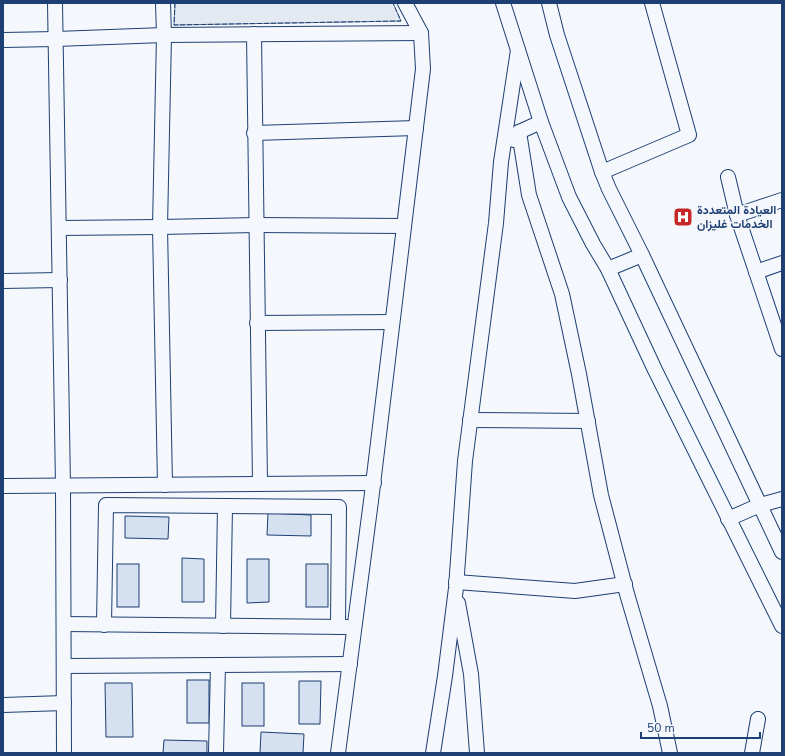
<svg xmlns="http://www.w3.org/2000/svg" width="785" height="756" font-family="'Nunito Sans',Vazirmatn,sans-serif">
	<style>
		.green { fill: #e3e9f0; stroke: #687fa3 }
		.building { fill: #d5e0f0; stroke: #1d3f73 }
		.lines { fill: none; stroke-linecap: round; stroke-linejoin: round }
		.street-casing { stroke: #1d3f73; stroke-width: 16 }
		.street { stroke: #f4f7fb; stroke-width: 14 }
		.fence { stroke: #1d3f73; stroke-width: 1; stroke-dasharray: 5 2; stroke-linecap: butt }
		.labels { text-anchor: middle; stroke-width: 3; stroke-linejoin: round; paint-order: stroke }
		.poi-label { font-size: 12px; font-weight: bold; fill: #1d3f73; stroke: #f4f7fb; text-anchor: start }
	</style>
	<rect width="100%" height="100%" fill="#f4f7fb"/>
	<polygon class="green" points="175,3 393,3 401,21 174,25"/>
	<g class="building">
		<polygon points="268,513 311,515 311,536 267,535"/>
		<polygon points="125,516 169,517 168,539 125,538"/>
		<polygon points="182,558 204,559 204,602 182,602"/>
		<polygon points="247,559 269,559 269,602 247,603"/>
		<rect x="117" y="564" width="22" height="43"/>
		<rect x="306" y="564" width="22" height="43"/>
		<rect x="187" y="680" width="22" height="43"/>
		<polygon points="299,681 321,681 320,724 299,724"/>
		<polygon points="105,683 132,683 133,737 106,737"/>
		<rect x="242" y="683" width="22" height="43"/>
		<polygon points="261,732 304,734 303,753 260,753"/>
		<polygon points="164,740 207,741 207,753 163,753"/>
	</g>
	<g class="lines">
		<g class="street-casing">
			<g id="street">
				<polyline points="55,3 63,486 64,753"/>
				<polyline points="163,3 164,35 160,227 165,485"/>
				<polyline points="503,3 541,122 569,197 593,244 608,269 655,370 782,626"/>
				<polyline points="549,3 557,35 602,172 609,189 642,255 782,552"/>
				<polyline points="254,34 260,484"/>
				<polyline points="3,40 56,39 164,35 421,33"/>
				<polyline points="519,132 529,195 562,294 579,374 601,495 627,594 660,706 670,753"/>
				<polyline points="254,133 416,128"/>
				<polyline points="514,140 519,132 541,122"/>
				<polyline points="602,172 689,135 652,3"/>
				<polyline points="728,177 737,215 782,349"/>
				<polyline points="737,215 782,200"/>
				<polyline points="59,228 160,227 256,225 404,226"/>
				<polyline points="608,269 642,255"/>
				<polyline points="756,272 782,263"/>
				<polyline points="3,281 60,280"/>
				<polyline points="257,323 392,322"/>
				<polyline points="470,420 588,421"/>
				<polyline points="3,486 374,483"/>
				<polyline points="728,519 760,505 782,499"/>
				<polyline points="456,582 575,591 625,584"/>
				<polyline points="458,603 471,674 477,753"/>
				<polyline points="64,624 347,627"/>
				<polyline points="104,625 106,505 339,507 338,627"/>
				<polyline points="223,626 225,506"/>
				<polyline points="64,666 350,664"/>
				<polyline points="3,705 64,703"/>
				<polyline points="216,753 218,665"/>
				<polyline points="338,753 371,501 423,69 421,33 405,3"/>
				<polyline points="433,753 445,676 456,588 465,461 496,223 501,162 518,50"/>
				<polyline points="752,753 758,719"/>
			</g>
		</g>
		<use href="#street" class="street"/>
		<polyline class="fence" points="175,3 174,25 401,21 393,3"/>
	</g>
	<defs>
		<g id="hospital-square" transform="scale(1)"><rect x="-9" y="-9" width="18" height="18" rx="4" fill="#c62828" stroke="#f4f7fb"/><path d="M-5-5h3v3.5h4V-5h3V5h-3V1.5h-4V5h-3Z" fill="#fff"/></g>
	</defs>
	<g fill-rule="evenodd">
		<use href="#hospital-square" x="683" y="217"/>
	</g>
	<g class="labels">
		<g class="poi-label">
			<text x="697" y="214">العيادة المتعددة<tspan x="697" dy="14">الخدمات غليزان</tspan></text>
		</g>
	</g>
	<rect width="785" height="756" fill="none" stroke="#1d3f73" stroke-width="8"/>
	<path d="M641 732v6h119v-6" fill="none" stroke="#1d3f73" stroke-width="2"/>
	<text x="647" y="732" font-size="12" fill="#1d3f73" stroke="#f4f7fb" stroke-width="3" paint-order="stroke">50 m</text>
</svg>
